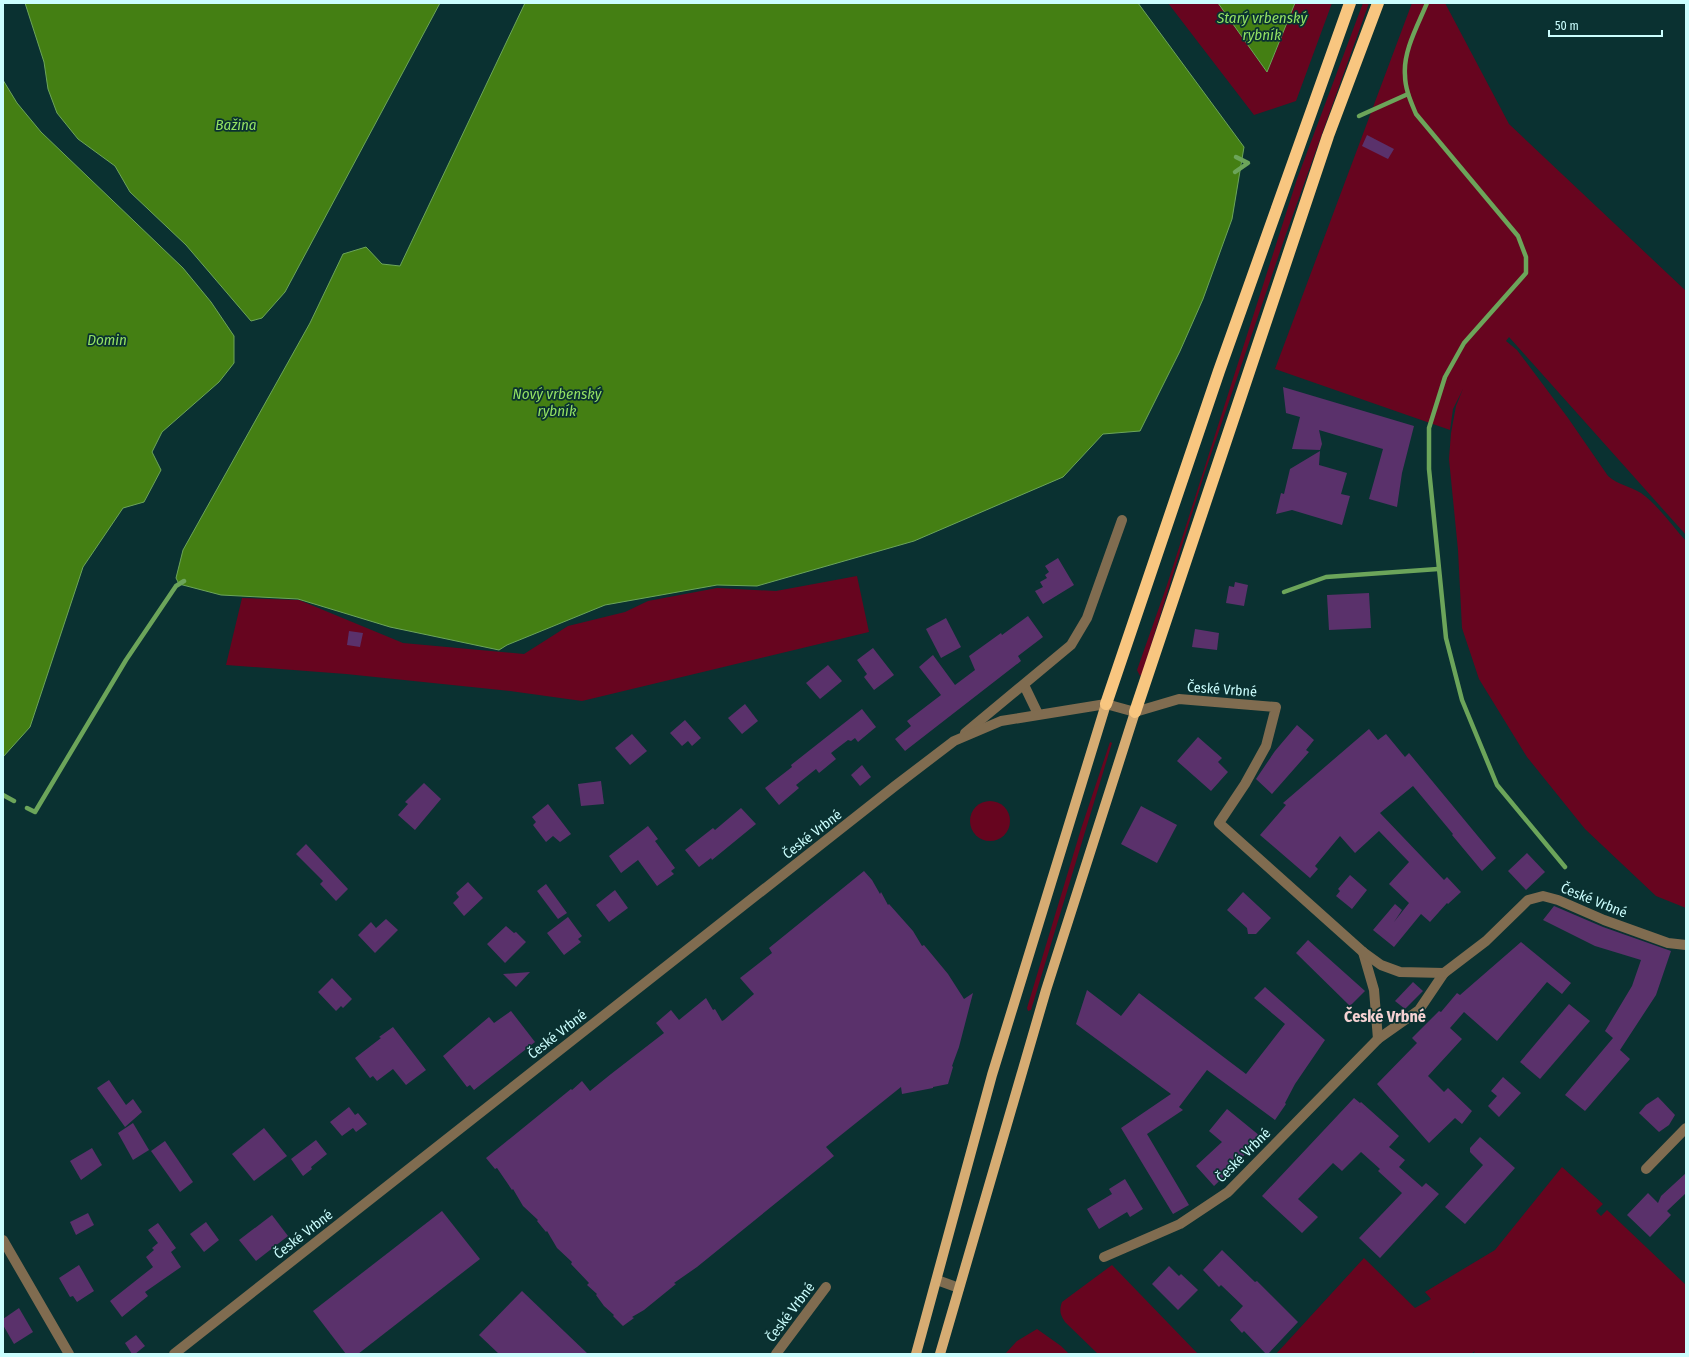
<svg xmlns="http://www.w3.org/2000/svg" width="1689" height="1357" font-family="'Fira Sans Condensed',sans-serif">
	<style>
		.green { fill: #67051f }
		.water { fill: #447f13; stroke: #6ca55a }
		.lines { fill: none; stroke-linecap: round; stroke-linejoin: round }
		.stream { stroke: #6ca55a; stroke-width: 4.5 }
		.building { fill: #5a316b }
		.minor { stroke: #806c50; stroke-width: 10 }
		.major { stroke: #d6ac73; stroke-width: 10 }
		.highway { stroke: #f8c680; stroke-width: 12 }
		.labels { text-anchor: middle; stroke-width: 3.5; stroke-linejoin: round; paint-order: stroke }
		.street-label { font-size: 14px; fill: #cbfefe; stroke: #0a3131 }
		.water-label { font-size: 15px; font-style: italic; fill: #93e163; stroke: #0a3131 }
		.quarter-label { font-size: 16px; font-weight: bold; fill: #f5d2d3; stroke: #0a3131 }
	</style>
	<rect width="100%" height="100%" fill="#0a3131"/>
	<g class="green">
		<polygon points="1168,3 1218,3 1267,72 1295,3 1332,3 1296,101 1254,115"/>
		<polygon points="1363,3 1369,3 1286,234 1205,472 1142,674 1140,676 1137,670 1167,585 1297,179"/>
		<path d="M 1412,3 L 1445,3 L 1509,124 L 1686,291 L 1686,535 L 1509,337 L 1506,341 L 1517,350 L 1568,418 L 1608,476 C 1618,485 1630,486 1641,493 C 1658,505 1672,526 1686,541 L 1686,908 L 1656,896 L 1585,829 L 1527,757 L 1479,679 L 1462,628 L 1458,550 L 1449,459 L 1451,433 L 1456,406 L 1463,389 L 1453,409 L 1450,430 L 1275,369 Z"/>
		<polygon points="857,576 869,632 582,701 510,691 346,674 226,665 242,598 299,600 403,643 524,654 568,626 625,612 648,601 717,588 776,591"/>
		<polygon points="1110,742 1112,743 1031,1010 1028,1011 1027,1008 1081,829"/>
		<circle cx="990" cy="821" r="20"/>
		<polygon points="1562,1167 1603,1204 1596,1211 1601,1216 1607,1210 1686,1285 1686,1354 1473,1354 1475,1351 1471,1354 1276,1354 1364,1258 1415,1308 1431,1299 1425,1292 1495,1250"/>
		<path d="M 1112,1265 L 1198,1354 L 1098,1354 L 1065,1322 C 1060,1315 1059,1310 1062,1302 Z"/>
		<polygon points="1037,1329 1061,1346 1069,1354 1005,1354 1017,1341"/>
	</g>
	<g class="water">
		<polygon points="25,3 440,3 285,292 262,318 251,321 186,245 130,192 115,166 78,139 57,113 48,89 44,62"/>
		<polygon points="525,3 1138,3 1244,147 1232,219 1203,299 1180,351 1140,431 1103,434 1063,477 914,541 757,586 717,585 605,605 507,645 499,650 390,627 298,599 221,595 179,584 176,578 183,550 310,323 343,254 366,247 382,264 400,266"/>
		<polygon points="1218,3 1295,3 1267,72"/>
		<polygon points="3,80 17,103 41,132 183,268 211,302 234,336 234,363 219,382 162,432 152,452 161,470 144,502 123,508 83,567 30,727 3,757"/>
	</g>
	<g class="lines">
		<g class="stream">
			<path d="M 1427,3 C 1418,25 1403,51 1405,75 C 1405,89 1411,102 1416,114 L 1518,236 L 1526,257 L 1526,273 L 1464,343 L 1445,377 L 1429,428 L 1429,469 L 1446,638 L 1462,700 L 1497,785 L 1565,867"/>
			<polyline points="1359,116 1408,94"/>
			<polyline points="1235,172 1248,163 1236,157"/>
			<polyline points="1284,592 1326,577 1438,569"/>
			<polyline points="3,795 14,801"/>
			<polyline points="27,808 35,812 126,660 176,586 184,581"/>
		</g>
	</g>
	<g class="building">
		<polygon points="1367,135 1394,149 1388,159 1362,146"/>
		<polygon points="1283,387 1414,426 1402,473 1397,507 1369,499 1383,449 1319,430 1322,444 1320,450 1292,449 1300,417 1286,413"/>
		<polygon points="1320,451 1319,465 1347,473 1341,494 1350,496 1342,525 1292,510 1276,514 1281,493 1284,494 1290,469"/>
		<polygon points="1058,558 1074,585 1043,604 1035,591 1043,587 1040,582 1047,578 1045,575 1049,572 1045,566"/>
		<polygon points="1235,582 1248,585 1244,606 1226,603 1229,586 1234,587"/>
		<polygon points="1369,593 1371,628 1329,630 1327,595"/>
		<polygon points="1028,616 1043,637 1018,656 1021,661 905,751 895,739 911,726 907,721 941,695 919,667 933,655 955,685 975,670 969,656 1001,633 1002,635"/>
		<polygon points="946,618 961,647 941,658 926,629"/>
		<polygon points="1195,629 1219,633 1217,650 1192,647"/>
		<polygon points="349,631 363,633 360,647 347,645"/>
		<polygon points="873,648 894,675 874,690 864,677 867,674 857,660"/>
		<polygon points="828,665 842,681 820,699 806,683"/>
		<polygon points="745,704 758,721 742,734 728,718"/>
		<polygon points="862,709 876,727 858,742 855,738 851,741 848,740 831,753 836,759 819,773 816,769 796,785 799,788 779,805 765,788 792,767 791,765"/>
		<polygon points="685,720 701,738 692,746 688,741 682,746 670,733"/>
		<polygon points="1297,725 1314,740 1306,750 1309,752 1272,794 1256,779 1275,751"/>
		<polygon points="1369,729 1378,740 1386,734 1405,757 1409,753 1496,858 1482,871 1452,835 1453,834 1413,786 1380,813 1444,880 1447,877 1461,892 1448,904 1447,903 1430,922 1421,914 1394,947 1373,930 1395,904 1402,910 1394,922 1409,903 1389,884 1409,862 1379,831 1355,853 1340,836 1315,866 1318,869 1310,878 1260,835 1286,805 1283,803"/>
		<polygon points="632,734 647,751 630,765 615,748"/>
		<polygon points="1198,737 1222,758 1218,762 1228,772 1211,791 1177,761"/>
		<polygon points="862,765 871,777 860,786 851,775"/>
		<polygon points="601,781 604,804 581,806 578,784"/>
		<polygon points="424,783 441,799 415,830 398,815 408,804 405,802"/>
		<polygon points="548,804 571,834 560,842 553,836 546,842 533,825 536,822 532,817"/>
		<polygon points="1141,806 1177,825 1157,863 1121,844"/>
		<polygon points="741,808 756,824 712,860 711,858 699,867 685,850 713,828 715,830"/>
		<polygon points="648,826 658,839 655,841 675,868 671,871 674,874 657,886 638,860 621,873 609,856"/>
		<polygon points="306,844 348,889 336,901 320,884 323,881 296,854"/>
		<polygon points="1527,853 1545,872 1526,890 1508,871"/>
		<polygon points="864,871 872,880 880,894 881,892 888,905 889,904 913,931 922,946 924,945 948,974 964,999 973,993 959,1047 952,1066 953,1067 948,1084 933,1087 933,1088 902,1094 901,1087 826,1147 834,1156 697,1267 674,1283 676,1284 644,1310 632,1317 634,1318 623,1326 613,1316 614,1315 604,1306 596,1295 597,1294 587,1285 589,1283 571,1264 572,1262 557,1248 547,1231 546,1232 537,1221 538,1220 523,1206 513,1189 512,1190 497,1168 495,1169 486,1158 571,1089 572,1090 582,1081 590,1091 611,1074 664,1033 656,1023 671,1010 679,1020 706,998 713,1010 715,1009 722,1021 724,1020 754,994 740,978 772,953 769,948"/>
		<polygon points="1350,875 1367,890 1352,909 1336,896 1340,891 1338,889"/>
		<polygon points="468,882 483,898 464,916 453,903 459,897 456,893"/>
		<polygon points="546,884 567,913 558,919 537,891"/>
		<polygon points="615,890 628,908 609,922 596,905"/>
		<polygon points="1243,892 1271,918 1256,934 1248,934 1247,928 1227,910"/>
		<polygon points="1554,906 1603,927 1671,951 1656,995 1620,1050 1630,1059 1585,1111 1565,1095 1613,1038 1605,1031 1632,986 1641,960 1595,946 1543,920"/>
		<polygon points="568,917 582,936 578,939 581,942 564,955 547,933"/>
		<polygon points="386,919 398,930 375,953 358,935 371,922 376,928"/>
		<polygon points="506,926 514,933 516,932 526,942 505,963 487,944"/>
		<polygon points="1308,940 1365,991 1350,1006 1296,953"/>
		<polygon points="1521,942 1571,983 1562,994 1547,982 1497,1041 1464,1012 1450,1028 1462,1039 1428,1076 1444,1092 1448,1088 1472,1111 1462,1124 1455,1118 1429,1143 1377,1084 1417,1043 1412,1038 1439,1011 1441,1012 1457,993 1460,995"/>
		<polygon points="530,972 516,987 503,974"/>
		<polygon points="332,978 352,999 343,1008 341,1006 336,1011 318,992"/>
		<polygon points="1413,982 1423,991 1405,1009 1395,1001"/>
		<polygon points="1265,987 1325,1040 1295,1084 1285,1103 1286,1104 1275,1120 1207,1070 1179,1107 1183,1110 1147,1134 1189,1205 1173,1214 1121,1128 1171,1094 1076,1024 1087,990 1121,1016 1139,993 1246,1074 1285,1024 1254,998"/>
		<polygon points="1569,1004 1590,1021 1540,1079 1520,1062"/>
		<polygon points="511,1011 535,1042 474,1090 470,1085 467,1087 443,1056 489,1017 494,1023"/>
		<polygon points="393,1027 426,1070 406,1085 393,1069 377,1081 373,1076 370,1078 355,1058 381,1038 379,1037"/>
		<polygon points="1503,1077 1521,1093 1499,1117 1488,1106 1497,1096 1491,1091"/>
		<polygon points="109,1080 126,1105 133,1099 142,1112 125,1127 97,1088"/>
		<polygon points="1658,1097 1675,1115 1669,1125 1659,1132 1639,1113 1646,1105"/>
		<polygon points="1354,1098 1360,1103 1361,1102 1399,1136 1389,1147 1405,1160 1399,1167 1422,1187 1426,1183 1439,1194 1380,1258 1359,1238 1402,1193 1378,1171 1380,1169 1361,1152 1342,1171 1333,1163 1298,1199 1318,1217 1302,1233 1262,1196"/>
		<polygon points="349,1107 355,1115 358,1113 367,1124 356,1132 353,1128 342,1136 330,1122"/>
		<polygon points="1227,1109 1260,1136 1236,1165 1214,1186 1196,1166 1222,1142 1209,1131"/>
		<polygon points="133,1123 149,1150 133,1160 118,1133"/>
		<polygon points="264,1128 287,1156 254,1181 232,1154"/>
		<polygon points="1480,1137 1515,1168 1465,1224 1445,1207 1483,1165 1470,1152 1470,1148"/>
		<polygon points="316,1140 327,1154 311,1167 312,1169 303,1176 291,1159"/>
		<polygon points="165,1141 193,1182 180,1192 151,1151"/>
		<polygon points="92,1148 102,1165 81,1180 70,1161"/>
		<polygon points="1686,1173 1686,1193 1667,1211 1671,1215 1650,1237 1627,1215 1648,1193 1658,1203 1661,1196"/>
		<polygon points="1125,1179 1143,1209 1130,1217 1127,1212 1099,1229 1087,1209 1112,1194 1109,1189"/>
		<polygon points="442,1211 480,1259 358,1354 346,1354 313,1311"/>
		<polygon points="88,1213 94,1225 76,1235 70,1222"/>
		<polygon points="272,1215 288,1236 256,1261 239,1240"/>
		<polygon points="206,1222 219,1240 204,1252 190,1234"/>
		<polygon points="158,1223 176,1248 171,1252 181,1267 145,1292 148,1296 122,1317 110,1301 153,1267 146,1257 154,1250 152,1248 158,1243 148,1230"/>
		<polygon points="1222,1250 1255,1282 1257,1281 1298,1322 1268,1354 1266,1354 1244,1331 1242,1333 1230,1320 1243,1306 1221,1285 1219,1287 1203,1270"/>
		<polygon points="79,1265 94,1291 77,1302 73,1296 70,1297 59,1278"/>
		<polygon points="1169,1266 1179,1276 1181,1274 1198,1290 1178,1310 1152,1284"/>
		<polygon points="522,1291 588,1354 499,1354 479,1335"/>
		<polygon points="19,1308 33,1332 14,1344 3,1325 3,1319"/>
		<polygon points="136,1335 145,1346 135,1354 132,1354 125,1343"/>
	</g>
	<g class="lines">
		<g class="minor">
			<polyline points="1024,685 1038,714"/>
			<polyline points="965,733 1071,645 1087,618 1122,520"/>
			<polyline points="1363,952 1374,990 1378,1039"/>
			<polyline points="1646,1169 1686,1128"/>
			<polyline points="3,1240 69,1354"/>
			<polyline points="1104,1257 1180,1224 1228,1192 1378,1039 1419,1010 1444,973"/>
			<polyline points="937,1280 959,1288"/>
			<polyline points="174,1354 895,786 954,741 1001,721 1106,704 1135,712 1179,699 1276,707 1266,746 1245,784 1219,823 1363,952 1381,965 1400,972 1444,973 1486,941 1528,900 1543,896 1558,900 1604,920 1668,943 1686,945"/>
			<polyline points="776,1354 826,1287"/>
		</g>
		<g class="major">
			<polyline points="916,1354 992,1075 1106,704"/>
			<polyline points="940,1354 1046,990 1135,712"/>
		</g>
		<g class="highway">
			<polyline points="1106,704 1219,371 1350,3"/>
			<polyline points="1135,712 1328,136 1378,3"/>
		</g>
	</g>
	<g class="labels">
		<g class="street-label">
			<text transform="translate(1222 689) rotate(4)" y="5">České Vrbné</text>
			<text transform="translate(812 834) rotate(-38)" y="5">České Vrbné</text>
			<text transform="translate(1594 900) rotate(22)" y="5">České Vrbné</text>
			<text transform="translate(557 1034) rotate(-38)" y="5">České Vrbné</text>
			<text transform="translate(1243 1155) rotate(-45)" y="5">České Vrbné</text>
			<text transform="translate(303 1234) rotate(-38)" y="5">České Vrbné</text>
			<text transform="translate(790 1312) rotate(-53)" y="5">České Vrbné</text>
		</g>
		<g class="water-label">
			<text x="1262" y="23">Starý vrbenský<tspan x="1262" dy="17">rybník</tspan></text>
			<text x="236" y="130">Bažina</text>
			<text x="107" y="345">Domin</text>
			<text x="557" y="399">Nový vrbenský<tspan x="557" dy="17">rybník</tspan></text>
		</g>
		<g class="quarter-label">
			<text x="1385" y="1022">České Vrbné</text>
		</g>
	</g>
	<rect width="1689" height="1357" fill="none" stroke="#cbfefe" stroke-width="8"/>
	<path d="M1549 30v6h113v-6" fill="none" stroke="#cbfefe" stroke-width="2"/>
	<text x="1555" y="30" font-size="12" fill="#cbfefe" stroke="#0a3131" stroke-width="3" paint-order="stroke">50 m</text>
</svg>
